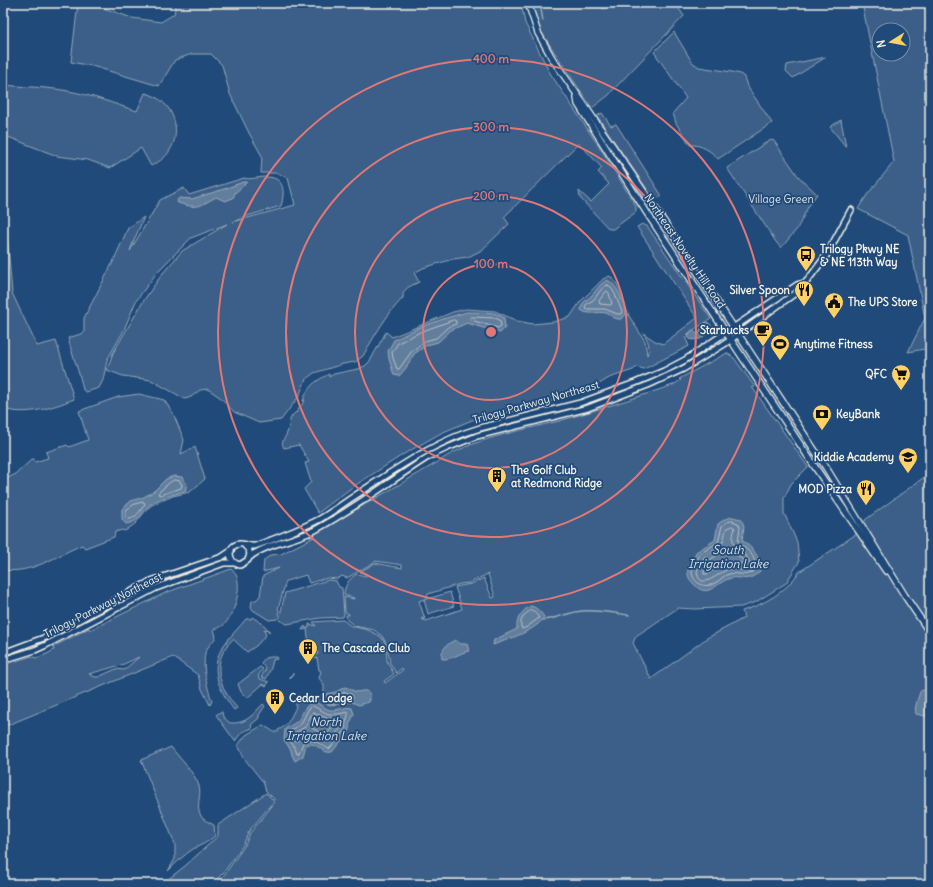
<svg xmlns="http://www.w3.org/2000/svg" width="933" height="887" font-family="Delius,sans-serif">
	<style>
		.green { fill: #3a5f88; stroke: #97a8b8; fill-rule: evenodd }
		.water { fill: #627e9d; stroke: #9cacbb }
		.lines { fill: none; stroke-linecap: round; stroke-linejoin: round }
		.shore { stroke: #bac3ca; stroke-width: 1 }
		.stream { stroke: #9cacbb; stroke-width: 1.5 }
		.tertiary-casing { stroke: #f4f1e8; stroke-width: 8 }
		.secondary-casing { stroke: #f4f1e8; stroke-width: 8 }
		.tertiary { stroke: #1f4a7a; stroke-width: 5 }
		.secondary { stroke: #1f4a7a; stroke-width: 5.5 }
		.ring { fill: none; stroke: #e27875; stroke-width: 2 }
		.labels { text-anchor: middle; stroke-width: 3.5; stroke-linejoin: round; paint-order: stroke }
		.park-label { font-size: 11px; fill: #e1e2de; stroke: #1f4a7a }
		.poi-label { font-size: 11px; font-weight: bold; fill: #f4f1e8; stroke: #1f4a7a; text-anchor: start }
		.street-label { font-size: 11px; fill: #f4f1e8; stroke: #1f4a7a }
		.water-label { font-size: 12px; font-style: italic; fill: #dee0dd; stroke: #1f4a7a }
		.centre { fill: #e27875; stroke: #1f4a7a; stroke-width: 2 }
		.ring-label { font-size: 12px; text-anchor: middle; font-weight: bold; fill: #e27875; stroke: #1f4a7a; stroke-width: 3.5; stroke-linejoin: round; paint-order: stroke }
	</style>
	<rect width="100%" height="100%" fill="#1f4a7a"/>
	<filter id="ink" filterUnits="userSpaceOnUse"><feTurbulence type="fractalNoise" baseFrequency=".025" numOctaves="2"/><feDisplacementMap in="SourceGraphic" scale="8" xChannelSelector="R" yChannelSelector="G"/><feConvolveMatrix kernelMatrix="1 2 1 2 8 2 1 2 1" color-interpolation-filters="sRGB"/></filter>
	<g filter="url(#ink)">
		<g class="green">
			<path d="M 78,3 L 89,3 L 132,18 L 161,22 L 174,14 L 176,3 L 521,3 L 525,23 L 550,73 L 604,154 L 636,206 L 636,212 L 613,229 L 609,229 L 580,198 L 579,191 L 591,202 L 609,184 L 598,172 L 602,168 L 579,143 L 504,217 L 509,224 L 482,250 L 468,257 L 453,259 L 423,268 L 414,273 L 419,282 C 411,286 402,288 403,298 C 386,315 375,335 363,356 L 355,362 L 343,364 L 314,373 L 306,379 L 299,396 L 281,420 L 259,423 L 234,412 L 221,398 L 208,389 L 200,390 L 191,397 L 185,399 L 151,380 L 123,376 L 107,370 L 113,353 L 144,300 L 163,273 L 182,251 L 227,224 L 191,238 L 157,272 L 136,301 L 123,332 L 107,360 L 103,380 L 99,388 L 86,392 L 83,390 C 80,373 72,355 68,338 L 84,333 L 84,318 L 113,262 L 128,228 L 144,217 L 132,245 L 130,251 L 160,200 L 184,188 L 189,195 L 244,178 C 251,180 258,177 266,177 C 285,177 285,192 281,206 L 244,217 L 233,222 L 295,205 L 288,178 L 277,173 L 261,173 L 262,156 L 249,133 L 230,94 L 222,65 L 211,54 L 192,54 L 175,60 L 159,86 L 92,66 L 71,62 Z"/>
			<polygon points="532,3 602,3 602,7 603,9 618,3 672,3 677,6 684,16 612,91 609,95 592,108 539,29 536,21"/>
			<path d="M 862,3 L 930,3 L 930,348 L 908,352 L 925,318 L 908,235 L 858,209 L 867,195 L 894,162 ZM 879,30 L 903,30 L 903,54 L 879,54 Z"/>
			<path d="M 674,32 L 692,62 L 699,67 L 732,72 L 740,74 L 744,77 L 747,86 L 772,123 L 718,159 C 712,151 700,144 690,145 L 676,123 L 673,113 L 686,98 L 654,52 Z"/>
			<polygon points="826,57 793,78 786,71 787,65"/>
			<path d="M 3,85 C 25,87 47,87 68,91 C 92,95 114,104 137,111 L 145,93 C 149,94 153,95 157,98 C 175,108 181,133 170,150 C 166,158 158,162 151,166 L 141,148 L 110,168 L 88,160 L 57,156 L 3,135 Z"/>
			<polygon points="602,113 611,126 616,124 662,196 656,199 651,195 597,116"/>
			<polygon points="841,120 846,147 830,127"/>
			<polygon points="772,140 774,141 798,176 817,194 808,207 797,229 781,248 776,242 727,168 767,142"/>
			<path d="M 3,207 L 5,222 L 6,222 L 12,293 L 37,346 L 56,341 L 74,399 C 51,408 28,416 3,409 Z"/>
			<path d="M 642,224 L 647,226 L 711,319 L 690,332 L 685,337 L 689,346 L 650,366 L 644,369 L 637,367 L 633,370 L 609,378 L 591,389 L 529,408 L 472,420 L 441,433 L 404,454 L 351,488 L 318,513 L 304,489 L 311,482 L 305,463 L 309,462 L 299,445 L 284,448 C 280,441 285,439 287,433 C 291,424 287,419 296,412 L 296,413 L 305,400 L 303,401 C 309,384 315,382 329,374 L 329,377 L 334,374 L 358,369 L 365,366 L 370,361 L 386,332 L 392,337 L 453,312 L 466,309 L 495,311 L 517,321 L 533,324 L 553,322 L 570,317 L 580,302 L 603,279 L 610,276 L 617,284 L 629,316 L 645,341 L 647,355 C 651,347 648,339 643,333 L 655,341 L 663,344 L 697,318 L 637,227 Z"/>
			<path d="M 727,353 L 734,358 L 755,387 L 752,387 L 808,467 L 791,484 L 784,498 L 784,513 L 797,542 L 799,562 L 786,583 L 756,602 L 741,607 L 694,609 L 678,608 L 636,636 L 633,643 L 651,679 L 707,638 L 744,618 L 742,611 C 765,604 786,592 799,572 L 864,529 L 865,520 L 930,473 L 930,884 L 215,884 L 225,874 L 245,845 L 250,833 L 276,801 L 266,791 L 263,782 L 244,758 L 238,745 L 246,735 L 263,725 L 274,732 L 278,732 L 278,730 C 288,726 289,720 293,713 C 295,709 296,708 296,703 L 303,702 L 309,698 C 316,702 320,698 324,692 L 324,685 L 319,678 L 321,671 L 319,670 L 317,658 L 312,659 L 311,656 L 318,654 L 316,643 L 309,644 L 307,629 L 302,630 L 303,628 L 305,626 L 305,628 L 309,628 L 309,624 L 316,626 L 313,622 L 343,620 L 351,626 L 368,630 L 380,636 L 386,644 L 387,661 L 394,674 L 384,681 L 385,683 L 403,670 L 402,668 L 396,673 L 390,663 L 387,645 L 382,636 L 374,630 L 355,626 L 347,620 L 346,615 L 349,615 L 349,614 L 345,612 L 344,597 L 354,599 L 354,598 L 344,595 C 344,587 349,578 357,574 L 366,576 L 367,574 L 360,572 L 375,563 L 402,568 L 402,565 L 376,561 L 347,578 L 342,576 L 337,579 L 327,578 L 309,583 L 306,575 L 286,581 L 278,609 L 279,610 L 277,619 L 269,620 L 253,610 L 251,607 L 252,601 L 256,600 L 260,596 L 263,576 L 279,568 L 263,572 L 264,560 L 271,555 L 279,554 L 279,555 L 314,537 L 309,537 L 438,462 C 467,440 523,430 559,421 C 597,410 635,398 673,385 L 681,380 L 679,379 ZM 488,574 L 495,597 L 492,598 L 484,578 L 471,584 L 455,587 L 462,609 L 426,621 L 421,619 L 422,618 L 425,619 L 419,601 L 427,598 L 428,594 L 460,584 L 469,583 Z"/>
			<path d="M 139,394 L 164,400 L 173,413 L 184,440 L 181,454 L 195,447 L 205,479 L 190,492 L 173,496 L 152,505 L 147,509 L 136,523 L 125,531 L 122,530 L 115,532 L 114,537 L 85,548 L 82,545 C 55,556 33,574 3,570 L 3,480 L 16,474 L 32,459 L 34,459 L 35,462 L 48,458 L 46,452 L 67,445 L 69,447 L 88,440 L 79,411 L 118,397 Z"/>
			<path d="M 231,569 C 245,578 236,610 227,621 C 224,626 219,628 214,629 L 216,637 C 213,642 206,648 205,653 C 202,668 207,687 212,701 L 210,705 L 202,689 L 198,675 L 173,657 L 3,727 L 3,665 L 32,656 L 36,658 L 47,654 L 54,650 L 53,647 L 89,628 L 90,630 L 165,593 ZM 139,657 L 124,670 L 116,669 L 98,677 L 95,677 L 89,674 L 124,664 Z"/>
			<polygon points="328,580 336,581 339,587 342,588 344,614 343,617 320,618 287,624 279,620 285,593"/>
			<polygon points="450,592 454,606 428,614 424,600"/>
			<path d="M 252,617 L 263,624 L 270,632 L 269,632 L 267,629 L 264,630 L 266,635 L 256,646 L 247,652 L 233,639 C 210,662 218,686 237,708 L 234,710 C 219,690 208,668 224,645 C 230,636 239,628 246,619 L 251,619 Z"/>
			<polygon points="271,657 277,657 277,659 273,660 271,668 266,679 261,677 266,669 261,663 265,658"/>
			<polygon points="260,667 263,669 258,676 260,679 269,682 266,686 263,684 247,698 241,692 238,684"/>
			<path d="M 263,704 L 265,706 L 259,715 L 259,718 L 251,725 L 252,728 L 242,732 L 235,741 L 216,715 L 220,712 L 222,712 L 223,717 L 230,723 C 247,724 252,715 263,704 Z"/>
			<path d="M 171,747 C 179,758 195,773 199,786 C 202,796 195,807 201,816 C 203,820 210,823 214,825 L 215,836 C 208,842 202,845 193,849 C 184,855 176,863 168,871 L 175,859 L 175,844 L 141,760 Z"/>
			<polygon points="266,793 274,801 249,831 243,845 224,872 212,884 162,884 185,866 218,836 218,825"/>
		</g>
		<g class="water">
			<path d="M 243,182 L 247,182 L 235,193 L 233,198 L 225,201 L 216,197 C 198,207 198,209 178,203 L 177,201 L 179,198 L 192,199 L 224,189 Z"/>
			<path d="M 607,280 C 618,284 621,301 627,312 C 625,315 624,318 621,319 C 615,320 611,315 606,313 C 597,311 589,316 581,310 C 582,301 586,301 591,296 C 597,290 599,284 607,280 Z"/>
			<path d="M 467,312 C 478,313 496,310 504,318 L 505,328 L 500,333 L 467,323 L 451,330 L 438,342 L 427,345 L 414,354 L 406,368 L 399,376 L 394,375 L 389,359 L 388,351 L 394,340 L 418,328 L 446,318 Z"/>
			<polygon points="705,323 709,323 711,325 710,331 700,339 691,340 688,337 690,332 693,330 696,332 697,334 699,334 702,326"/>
			<path d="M 174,476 L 182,477 L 187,484 L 185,491 C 173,495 157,498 147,507 C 138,516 141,521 126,524 L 122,519 L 122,509 L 131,501 L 144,497 L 154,491 L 166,479 Z"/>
			<path d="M 732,517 L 741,519 L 744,526 L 742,540 C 755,551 759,554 760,571 C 746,585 740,574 728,579 C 715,584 707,600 693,583 C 689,580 687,574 688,569 C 689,562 695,559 696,552 L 715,540 L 718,524 L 725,519 Z"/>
			<path d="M 531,606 C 537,608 540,611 544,617 C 538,630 506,640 493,645 L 494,640 L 517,629 C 516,619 521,611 531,606 Z"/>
			<path d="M 455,640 L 461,644 L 467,644 L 469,651 C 459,653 451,660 442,659 C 440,650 447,644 455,640 Z"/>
			<path d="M 345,687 C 349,688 351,690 354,691 C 361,694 363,687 370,694 L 370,700 L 369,702 L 359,705 L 352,702 L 330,705 L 325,703 L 323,698 L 326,694 L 336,692 Z"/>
			<path d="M 922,690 L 930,692 L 930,717 L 916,714 C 914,706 918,699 920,692 Z"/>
			<path d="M 312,702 C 319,702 323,708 330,710 C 338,711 345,706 352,708 L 354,714 L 349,725 L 350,730 L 332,752 C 322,755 317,740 306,745 L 303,756 L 295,761 L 292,755 L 291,750 L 284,740 L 285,729 L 298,721 L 305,708 Z"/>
		</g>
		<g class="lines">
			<g class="shore">
				<path d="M 608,285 C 615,289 618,304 622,311 L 621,314 L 617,314 L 605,309 L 586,309 L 585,306 C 588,303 590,302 593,300 C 599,295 600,287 608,285 Z"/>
				<polygon points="607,291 609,293 612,304 610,305 600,304 599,301"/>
				<polygon points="472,317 495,318 500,320 501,326 498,328 471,320 470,318"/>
				<polygon points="454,320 456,321 456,324 448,327 436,338 425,341 412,351 399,369 397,369 393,358 392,352 398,343 420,332"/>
				<polygon points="174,480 180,481 182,485 181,488 160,495 158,494 159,492 169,483"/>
				<path d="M 142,502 L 144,502 L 145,504 C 140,511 135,520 127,519 L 126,517 L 126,510 L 133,505 Z"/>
				<path d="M 732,521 L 738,523 L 740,527 L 738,541 C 748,552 756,553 755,570 C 747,578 739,572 729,574 C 722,576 719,582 713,584 C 703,589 691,581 692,570 C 693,565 698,559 700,554 L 718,542 L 722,526 L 727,522 Z"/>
				<path d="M 732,526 L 735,528 C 734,532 732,537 733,541 C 735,553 751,552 750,568 C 743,572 736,568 729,569 C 720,571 699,594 697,571 L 703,562 L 704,557 C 720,546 722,550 726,529 Z"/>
				<polygon points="728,548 743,560 743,563 725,564 714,569 708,574 704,574 704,571 710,560"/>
				<path d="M 531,610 L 535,612 L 539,618 L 527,627 L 522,629 C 518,621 524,614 531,610 Z"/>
				<polygon points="346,692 352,695 353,698 338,701 333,700 333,697"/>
				<path d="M 313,706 L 328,714 L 338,714 L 348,712 C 349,717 344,722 346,730 L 329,749 C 319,745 314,736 303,743 L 299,753 L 297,754 L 295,748 L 288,738 L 289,732 L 301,724 L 308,710 Z"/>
				<polygon points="313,712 326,718 340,719 340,729 328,742 317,736 310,735 296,741 293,737 293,734 305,727"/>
				<polygon points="316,721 332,725 333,728 326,734 313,729 312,727 314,721"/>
			</g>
			<g class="stream">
				<polyline points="540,3 543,21"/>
				<path d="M 543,620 C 556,619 569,612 582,611 C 598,610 614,613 629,615"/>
				<polyline points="290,678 293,674"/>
				<polyline points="275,707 276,706"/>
			</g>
			<g class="tertiary-casing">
				<g id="tertiary">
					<path d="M 245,546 C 250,550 251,554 248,560 L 240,565 C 228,563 226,546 239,544 C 244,543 249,547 255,546 C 277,538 299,530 320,519 C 330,513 340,506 350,499 C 392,472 432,442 480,428 L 580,403 L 635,383 L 664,371 L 685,360 L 797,285 L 805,283"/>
					<path d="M 250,557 C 263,545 296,540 315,530 C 354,509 390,481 428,457 L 447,448 L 477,436 L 588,408 L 648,385 L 683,369 L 726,343 L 801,289 L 826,256 L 851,210"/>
					<polyline points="3,653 49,636 151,581 222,557 231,551"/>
					<polyline points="3,660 35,650 46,645 156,588 224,563 234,563"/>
				</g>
			</g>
			<g class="secondary-casing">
				<g id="secondary">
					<polyline points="528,3 538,33 552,58 655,208 825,466 905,596 930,633"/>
					<polyline points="577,98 578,104 590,123 647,213 817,470 886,571"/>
				</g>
			</g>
			<use href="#tertiary" class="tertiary"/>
			<use href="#secondary" class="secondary"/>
		</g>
	</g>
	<g class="ring">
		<circle cx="491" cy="332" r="68"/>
		<circle cx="491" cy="332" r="136"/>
		<circle cx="491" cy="332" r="205"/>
		<circle cx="491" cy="332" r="273"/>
	</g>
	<defs>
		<g id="bus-pin" transform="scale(1)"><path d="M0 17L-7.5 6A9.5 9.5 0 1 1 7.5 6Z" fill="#ffd166" stroke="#1f4a7a"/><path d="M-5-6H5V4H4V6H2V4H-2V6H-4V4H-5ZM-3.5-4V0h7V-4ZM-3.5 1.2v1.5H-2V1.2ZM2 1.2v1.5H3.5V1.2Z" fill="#111"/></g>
		<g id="restaurant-pin" transform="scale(1)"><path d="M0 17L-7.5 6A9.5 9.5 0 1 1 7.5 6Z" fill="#ffd166" stroke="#1f4a7a"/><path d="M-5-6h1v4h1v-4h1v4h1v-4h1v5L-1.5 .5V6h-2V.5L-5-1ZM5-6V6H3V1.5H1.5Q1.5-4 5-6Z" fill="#111"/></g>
		<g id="civic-pin" transform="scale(1)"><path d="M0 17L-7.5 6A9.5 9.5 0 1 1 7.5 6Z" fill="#ffd166" stroke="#1f4a7a"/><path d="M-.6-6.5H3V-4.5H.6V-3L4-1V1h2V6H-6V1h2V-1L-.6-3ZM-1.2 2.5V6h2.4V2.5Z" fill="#111"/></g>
		<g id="cafe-pin" transform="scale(1)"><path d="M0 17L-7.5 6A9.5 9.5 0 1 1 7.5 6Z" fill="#ffd166" stroke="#1f4a7a"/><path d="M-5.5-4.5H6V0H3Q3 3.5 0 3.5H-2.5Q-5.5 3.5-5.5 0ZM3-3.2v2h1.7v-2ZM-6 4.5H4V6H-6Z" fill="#111"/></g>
		<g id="stadium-pin" transform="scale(1)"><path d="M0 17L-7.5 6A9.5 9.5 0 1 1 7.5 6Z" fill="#ffd166" stroke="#1f4a7a"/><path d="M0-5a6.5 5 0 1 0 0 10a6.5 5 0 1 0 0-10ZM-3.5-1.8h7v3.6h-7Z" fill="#111"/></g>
		<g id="supermarket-pin" transform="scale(1)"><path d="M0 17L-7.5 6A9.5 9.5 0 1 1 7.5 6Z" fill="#ffd166" stroke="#1f4a7a"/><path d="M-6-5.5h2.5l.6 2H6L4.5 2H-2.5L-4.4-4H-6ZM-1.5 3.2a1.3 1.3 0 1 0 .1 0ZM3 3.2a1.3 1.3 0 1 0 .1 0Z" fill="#111"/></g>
		<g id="bank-pin" transform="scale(1)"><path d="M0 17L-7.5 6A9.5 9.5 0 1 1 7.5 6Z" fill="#ffd166" stroke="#1f4a7a"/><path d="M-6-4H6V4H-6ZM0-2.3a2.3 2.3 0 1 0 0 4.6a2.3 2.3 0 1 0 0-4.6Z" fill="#111"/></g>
		<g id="school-pin" transform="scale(1)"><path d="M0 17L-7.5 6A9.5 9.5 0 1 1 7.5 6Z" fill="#ffd166" stroke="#1f4a7a"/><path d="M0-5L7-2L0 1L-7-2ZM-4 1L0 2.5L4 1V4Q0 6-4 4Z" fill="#111"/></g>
		<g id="building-pin" transform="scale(1)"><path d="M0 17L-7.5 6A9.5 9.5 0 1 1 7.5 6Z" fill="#ffd166" stroke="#1f4a7a"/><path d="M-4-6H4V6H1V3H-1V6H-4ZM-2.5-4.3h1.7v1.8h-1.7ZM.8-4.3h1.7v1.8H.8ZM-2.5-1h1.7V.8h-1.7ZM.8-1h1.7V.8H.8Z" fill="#111"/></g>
	</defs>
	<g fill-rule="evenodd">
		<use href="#bus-pin" x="806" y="255"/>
		<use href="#restaurant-pin" x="804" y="290"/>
		<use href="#civic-pin" x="834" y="302"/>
		<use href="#cafe-pin" x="763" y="330"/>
		<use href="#stadium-pin" x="780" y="344"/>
		<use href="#supermarket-pin" x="901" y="374"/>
		<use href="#bank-pin" x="822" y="414"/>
		<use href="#school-pin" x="908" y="457"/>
		<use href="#building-pin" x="497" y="476"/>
		<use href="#restaurant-pin" x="866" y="489"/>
		<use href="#building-pin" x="308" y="648"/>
		<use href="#building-pin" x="275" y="698"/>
	</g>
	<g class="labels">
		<g class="park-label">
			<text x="781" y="203">Village Green</text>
		</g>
		<g class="poi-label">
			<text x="820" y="253">Trilogy Pkwy NE<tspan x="820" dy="13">&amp; NE 113th Way</tspan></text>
			<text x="790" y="294" text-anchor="end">Silver Spoon</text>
			<text x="848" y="306">The UPS Store</text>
			<text x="749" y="334" text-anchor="end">Starbucks</text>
			<text x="794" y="348">Anytime Fitness</text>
			<text x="887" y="378" text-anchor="end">QFC</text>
			<text x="836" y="418">KeyBank</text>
			<text x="894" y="461" text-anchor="end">Kiddie Academy</text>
			<text x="511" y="474">The Golf Club<tspan x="511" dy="13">at Redmond Ridge</tspan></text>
			<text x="852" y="493" text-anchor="end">MOD Pizza</text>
			<text x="322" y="652">The Cascade Club</text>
			<text x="289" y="702">Cedar Lodge</text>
		</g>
		<g class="street-label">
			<text transform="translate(685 251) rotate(56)" y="4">Northeast Novelty Hill Road</text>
			<text transform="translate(536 402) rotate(-16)" y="4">Trilogy Parkway Northeast</text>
			<text transform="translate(103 605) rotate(-27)" y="4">Trilogy Parkway Northeast</text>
		</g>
		<g class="water-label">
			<text x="728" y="554">South<tspan x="728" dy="14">Irrigation Lake</tspan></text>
			<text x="326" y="726">North<tspan x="326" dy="14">Irrigation Lake</tspan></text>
		</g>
	</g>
	<circle cx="491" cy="332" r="6" class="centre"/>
	<g class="ring-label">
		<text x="491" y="63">400 m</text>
		<text x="491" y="131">300 m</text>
		<text x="491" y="200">200 m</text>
		<text x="491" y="268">100 m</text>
	</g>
	<rect width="933" height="887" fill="none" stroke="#1f4a7a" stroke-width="16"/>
	<rect x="8" y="8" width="917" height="871" fill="none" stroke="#f4f1e8" stroke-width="1.5" filter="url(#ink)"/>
	<g transform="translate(891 42) rotate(259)"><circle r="19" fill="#1f4a7a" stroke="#748da6"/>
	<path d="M0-3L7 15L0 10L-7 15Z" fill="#ffd166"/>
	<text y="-6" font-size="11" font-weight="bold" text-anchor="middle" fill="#f4f1e8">N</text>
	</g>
</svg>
